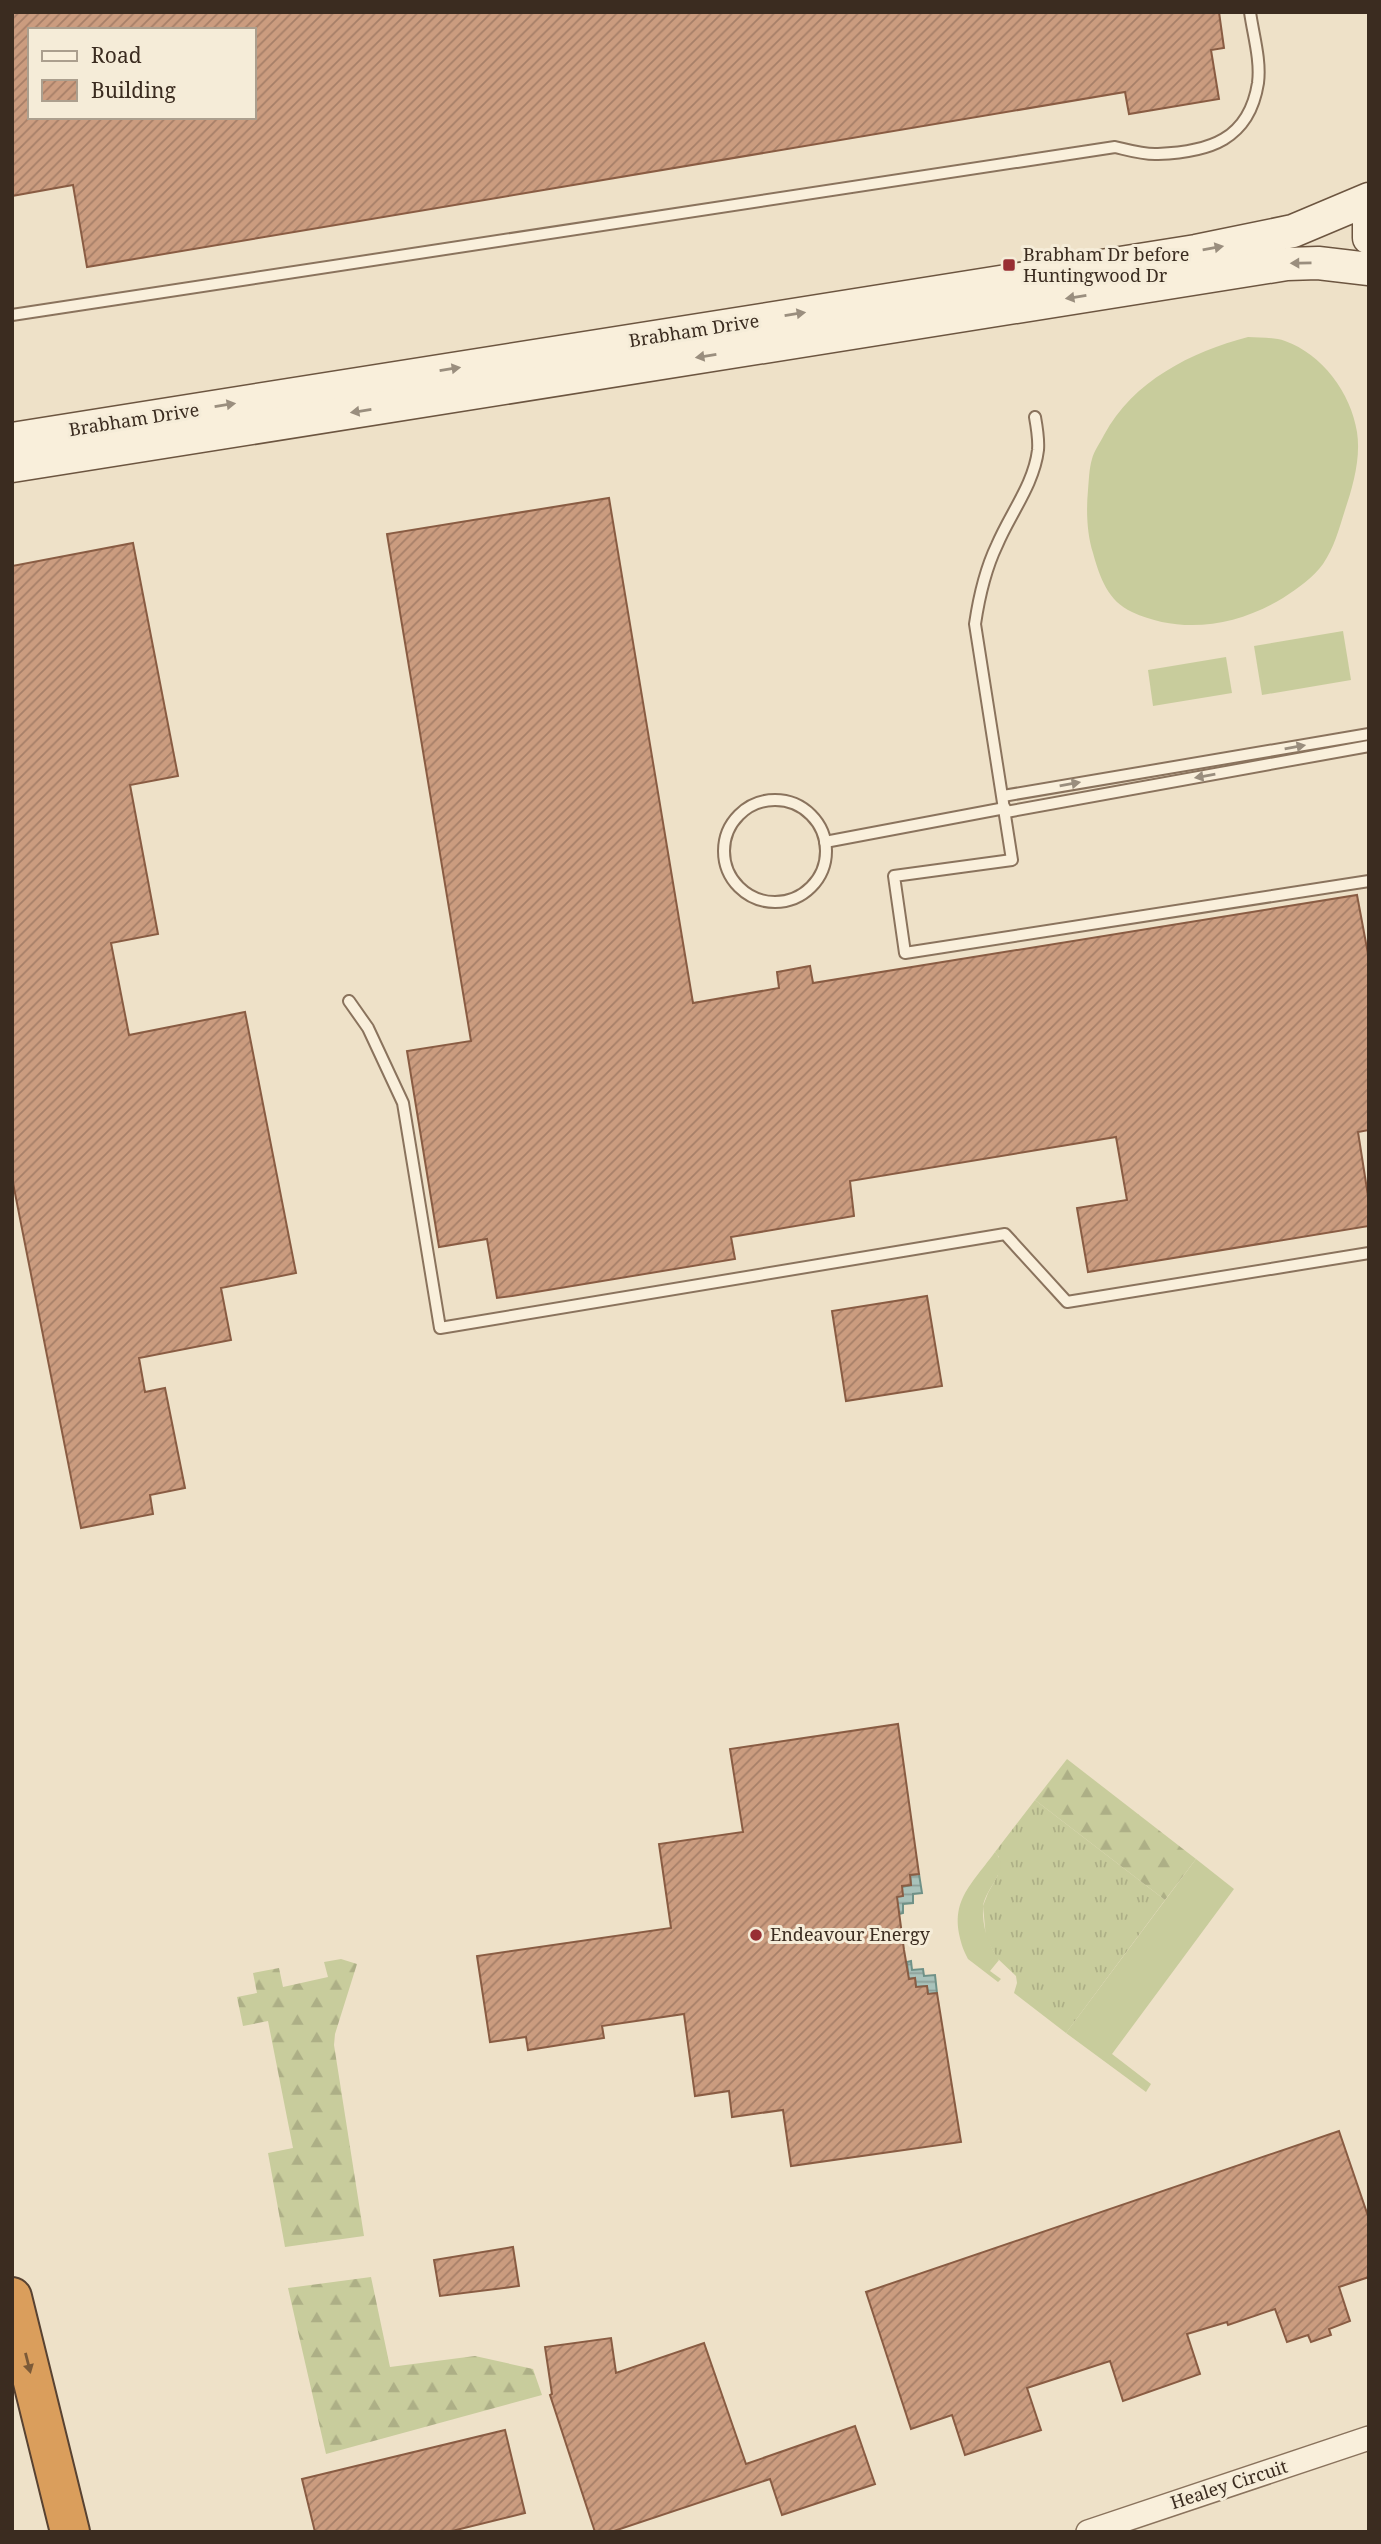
<svg xmlns="http://www.w3.org/2000/svg" width="1381" height="2544" font-family="'Noto Serif',serif">
	<style>
		.grass { fill: url(#grass-tufts) }
		.forest { fill: url(#forest-firs) }
		.garden { fill: #c8cc9c }
		.water { fill: url(#water-rules); stroke: #6f9187; stroke-width: 2 }
		.building { fill: url(#building-hatch); stroke: #895c43; stroke-width: 2; fill-rule: evenodd }
		.lines { fill: none; stroke-linecap: round; stroke-linejoin: round }
		.lane-casing { stroke: #8a735d; stroke-width: 14 }
		.street-casing { stroke: #8a735d; stroke-width: 26 }
		.secondary-casing { stroke: #6c5540; stroke-width: 35 }
		.highway-casing { stroke: #584231; stroke-width: 42 }
		.lane { stroke: #f9efdb; stroke-width: 10 }
		.street { stroke: #f9efdb; stroke-width: 23 }
		.secondary { stroke: #f9efdb; stroke-width: 32 }
		.highway { stroke: #da9e5c; stroke-width: 38 }
		.oneway { fill: #9a8e7e }
		.oneway2 { fill: #7b5a38 }
		.poi-dot { fill: #982e33; stroke: #f5ecd8; stroke-width: 2.5 }
		.labels { text-anchor: middle; stroke-width: 6; stroke-linejoin: round; paint-order: stroke }
		.poi-label { font-size: 18px; fill: #3b2c20; stroke: #f5ecd8; text-anchor: start }
		.street-label { font-size: 18px; fill: #3b2c20; stroke: #f5ecd8 }
	</style>
	<defs>
		<pattern id="grass-tufts" width="24" height="20" patternUnits="userSpaceOnUse" patternTransform="scale(1.75)"><rect width="24" height="20" fill="#c8cc9c"/><path d="M3 7l-1-3M5 7V3M7 7l1-3M15 17l-1-3M17 17v-4M19 17l1-3" fill="none" stroke="#adaf86"/></pattern>
		<pattern id="forest-firs" width="22" height="20" patternUnits="userSpaceOnUse" patternTransform="scale(1.75)"><rect width="22" height="20" fill="#c8cc9c"/><path d="M5 1l3.5 6h-7zM16 11l3.5 6h-7z" fill="#adaf86"/></pattern>
		<pattern id="water-rules" width="6" height="5" patternUnits="userSpaceOnUse" patternTransform="scale(1.75)"><rect width="6" height="5" fill="#a9c2ba"/><path d="M0 2.5h6" fill="none" stroke="#8b9e97"/></pattern>
		<pattern id="building-hatch" width="6" height="6" patternUnits="userSpaceOnUse" patternTransform="scale(1.75)"><rect width="6" height="6" fill="#cb9c7f"/><path d="M-1 1l2-2M0 6l6-6M5 7l2-2" fill="none" stroke="#a67f68"/></pattern>
	</defs>
	<rect width="100%" height="100%" fill="#eee1c8"/>
	<polygon class="grass" points="1035,1800 1165,1900 1066,2033 1014,1993 1017,1983 1016,1976 997,1958 986,1938 983,1906 988,1893 998,1875 999,1857 995,1852"/>
	<g class="forest">
		<polygon points="1067,1759 1196,1859 1165,1900 1035,1800"/>
		<polygon points="341,1959 357,1964 335,2034 334,2045 364,2236 285,2247 268,2153 293,2148 268,2021 243,2026 237,1997 257,1993 253,1973 279,1968 283,1987 328,1977 324,1962"/>
		<polygon points="371,2277 390,2367 475,2356 533,2369 542,2395 326,2454 288,2288"/>
	</g>
	<g class="garden">
		<path d="M 1248,337 C 1259,338 1274,337 1285,341 C 1322,354 1351,393 1357,432 C 1361,458 1353,486 1345,510 C 1339,529 1334,548 1323,564 C 1313,578 1298,588 1283,598 C 1237,626 1182,635 1132,612 C 1108,601 1100,578 1093,553 C 1087,534 1086,511 1088,490 C 1089,480 1089,469 1092,459 C 1094,451 1100,443 1104,435 C 1133,381 1191,352 1248,337 Z"/>
		<polygon points="1343,631 1351,680 1262,695 1254,646"/>
		<polygon points="1226,657 1232,693 1153,706 1148,670"/>
		<path d="M 995,1852 C 1012,1870 985,1887 983,1907 C 982,1927 988,1944 999,1960 L 990,1971 L 1001,1979 L 998,1982 L 968,1959 L 965,1953 C 946,1904 968,1889 995,1852 Z"/>
		<polygon points="1196,1859 1234,1889 1112,2054 1151,2084 1146,2092 1066,2033"/>
	</g>
	<g class="water">
		<polygon points="919,1874 922,1893 913,1894 913,1903 903,1904 903,1913 899,1914 893,1897 902,1887 911,1885 910,1875"/>
		<polygon points="911,1961 912,1970 923,1969 924,1976 935,1975 937,1993 928,1994 927,1986 916,1987 915,1978 905,1979 908,1973 907,1962"/>
	</g>
	<g class="building">
		<path d="M 12,12 L 1219,12 L 1224,48 L 1211,50 L 1219,99 L 1129,114 L 1125,92 L 87,267 L 73,185 L 12,196 ZM 30,30 L 254,30 L 254,117 L 30,117 Z"/>
		<polygon points="609,498 693,1003 779,988 777,972 810,966 813,983 1357,895 1369,959 1369,1130 1358,1132 1369,1202 1369,1226 1088,1272 1077,1208 1127,1200 1116,1137 850,1181 854,1216 731,1237 735,1259 512,1296 497,1298 487,1239 439,1247 407,1051 471,1041 387,534"/>
		<polygon points="133,543 178,776 130,785 158,934 111,943 129,1035 245,1012 296,1273 221,1288 231,1340 139,1358 145,1392 165,1388 185,1488 150,1495 153,1514 81,1528 12,1178 12,566"/>
		<polygon points="927,1296 942,1386 846,1401 832,1311"/>
		<polygon points="898,1724 919,1874 910,1875 911,1885 902,1886 903,1896 897,1897 904,1950 909,1979 915,1978 916,1987 927,1986 928,1994 937,1993 961,2142 791,2166 783,2110 732,2117 729,2091 695,2096 684,2014 602,2026 604,2038 528,2050 526,2037 490,2042 477,1956 671,1928 659,1844 743,1832 730,1749"/>
		<polygon points="1339,2131 1369,2219 1369,2277 1339,2287 1350,2321 1329,2329 1331,2335 1311,2342 1308,2335 1287,2342 1275,2309 1228,2325 1227,2322 1187,2334 1200,2374 1123,2401 1110,2361 1027,2388 1041,2430 965,2455 952,2415 911,2429 866,2292"/>
		<polygon points="513,2247 519,2286 440,2296 434,2260"/>
		<polygon points="611,2338 616,2373 704,2343 746,2464 855,2426 875,2484 782,2515 770,2479 611,2532 595,2532 550,2395 552,2394 545,2347"/>
		<polygon points="505,2430 525,2513 448,2532 315,2532 302,2479"/>
	</g>
	<g class="lines">
		<g class="lane-casing">
			<g id="lane">
				<path d="M 12,315 L 1115,147 C 1128,150 1144,155 1158,154 C 1209,152 1249,140 1258,83 C 1261,60 1253,34 1250,12"/>
				<path d="M 1035,417 C 1037,428 1039,439 1038,450 C 1034,484 1010,514 997,545 C 985,570 979,597 975,624 L 1012,860 L 894,876 L 905,953 L 1369,881"/>
				<polyline points="1003,796 1369,734"/>
				<circle cx="775" cy="851" r="51"/>
				<polyline points="1006,812 1369,746"/>
				<polyline points="825,842 1005,808"/>
				<polyline points="349,1001 368,1028 403,1103 440,1328 1005,1234 1067,1302 1369,1253"/>
			</g>
		</g>
		<g class="street-casing">
			<polyline id="street" points="1088,2532 1369,2438"/>
		</g>
		<g class="secondary-casing">
			<g id="secondary">
				<polyline points="1369,209 1369,238"/>
				<polyline points="12,439 1196,251 1293,231 1369,199"/>
				<polyline points="12,466 1287,264 1318,263 1369,269"/>
			</g>
		</g>
		<g class="highway-casing">
			<polyline id="highway" points="12,2297 70,2532"/>
		</g>
		<use href="#lane" class="lane"/>
		<use href="#street" class="street"/>
		<use href="#secondary" class="secondary"/>
		<use href="#highway" class="highway"/>
	</g>
	<defs><path id="oneway-solid" d="M-6-.8H1V-3.2L6.5 0L1 3.2V.8H-6Z" transform="scale(1.75)"/></defs>
	<g class="oneway">
		<use href="#oneway-solid" transform="translate(1213 248) rotate(-10)"/>
		<use href="#oneway-solid" transform="translate(1301 263) rotate(179)"/>
		<use href="#oneway-solid" transform="translate(1076 297) rotate(171)"/>
		<use href="#oneway-solid" transform="translate(795 314) rotate(-9)"/>
		<use href="#oneway-solid" transform="translate(706 356) rotate(171)"/>
		<use href="#oneway-solid" transform="translate(450 369) rotate(-9)"/>
		<use href="#oneway-solid" transform="translate(225 405) rotate(-9)"/>
		<use href="#oneway-solid" transform="translate(361 411) rotate(171)"/>
		<use href="#oneway-solid" transform="translate(1295 747) rotate(-10)"/>
		<use href="#oneway-solid" transform="translate(1205 776) rotate(170)"/>
		<use href="#oneway-solid" transform="translate(1070 784) rotate(-10)"/>
	</g>
	<use class="oneway2" href="#oneway-solid" transform="translate(28 2363) rotate(76)"/>
	<g class="poi-dot">
		<rect x="1002" y="258" width="14" height="14" rx="3.5"/>
		<circle cx="756" cy="1935" r="7"/>
	</g>
	<g class="labels">
		<g class="poi-label">
			<text x="1023" y="261">Brabham Dr before<tspan x="1023" dy="21">Huntingwood Dr</tspan></text>
			<text x="770" y="1941">Endeavour Energy</text>
		</g>
		<g class="street-label">
			<text transform="translate(694 331) rotate(-9)" y="6">Brabham Drive</text>
			<text transform="translate(134 420) rotate(-9)" y="6">Brabham Drive</text>
			<text transform="translate(1229 2485) rotate(-18)" y="6">Healey Circuit</text>
		</g>
	</g>
	<rect width="1381" height="2544" fill="none" stroke="#3b2c20" stroke-width="28"/>
	<rect x="28" y="28" width="228" height="91" fill="#f5ecd8" stroke="#ab9f8e" stroke-width="2"/>
	<rect x="42" y="51" width="35" height="10" fill="#f9efdb" stroke="#ab9f8e" stroke-width="2"/>
	<text x="91" y="63" font-size="21" fill="#3b2c20">Road</text>
	<rect x="42" y="80" width="35" height="21" fill="url(#building-hatch)" stroke="#ab9f8e" stroke-width="2"/>
	<text x="91" y="98" font-size="21" fill="#3b2c20">Building</text>
</svg>
